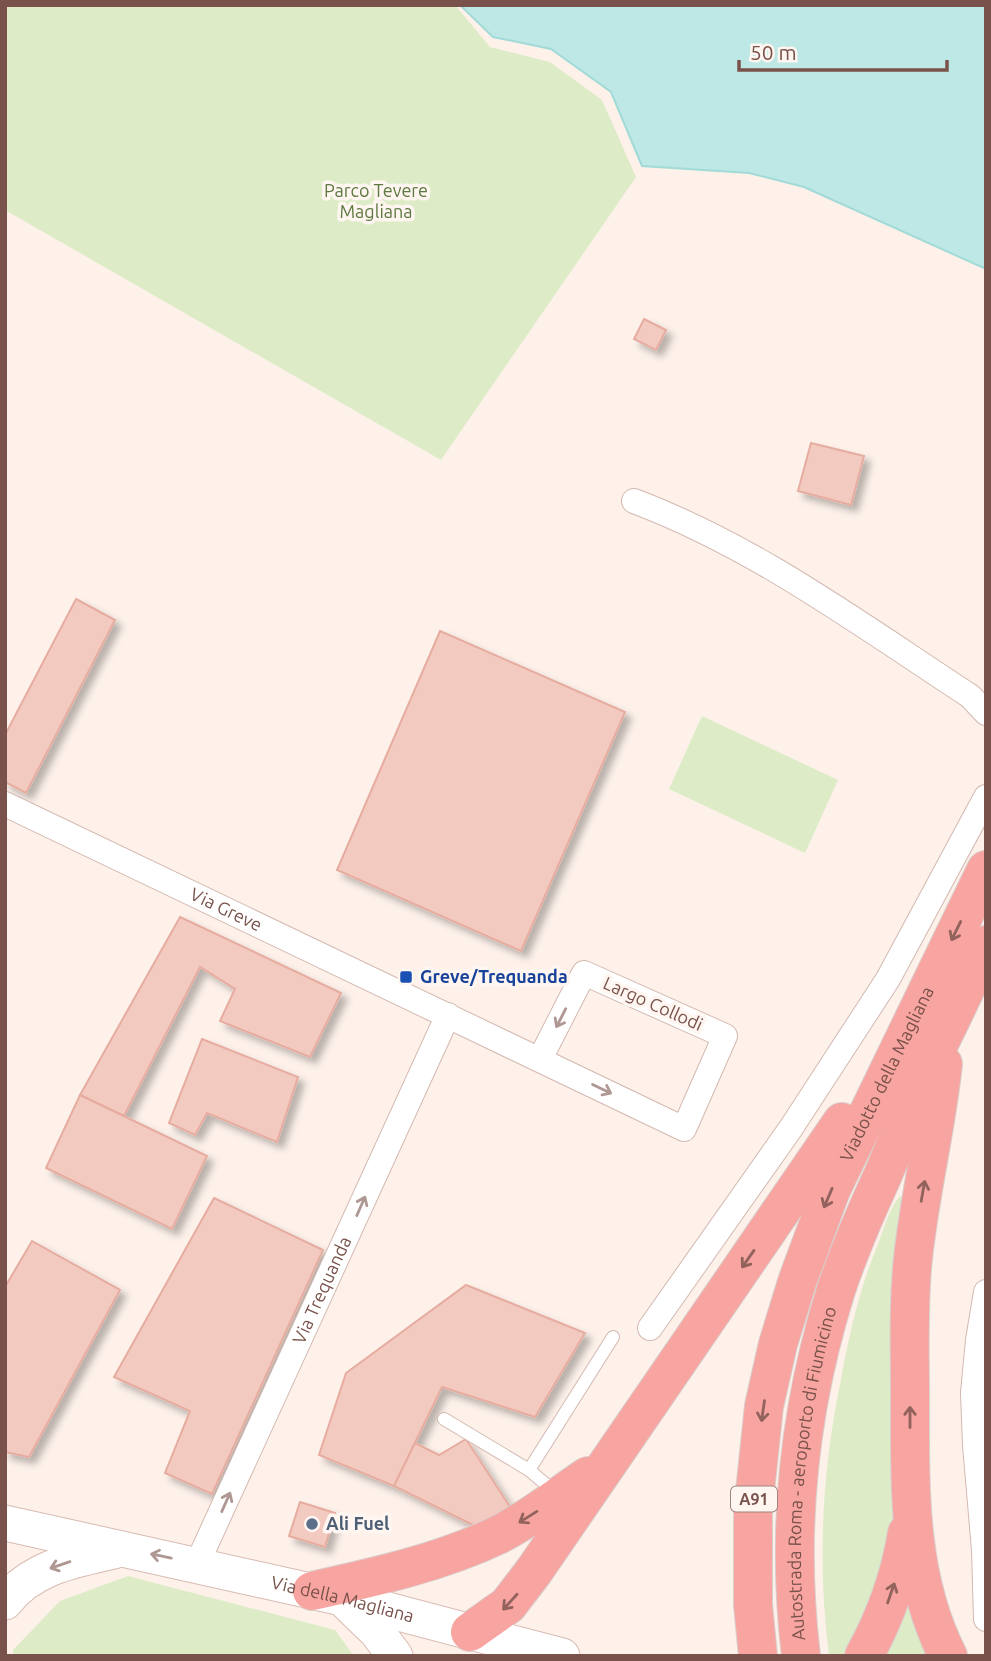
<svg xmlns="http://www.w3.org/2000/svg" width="991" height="1661" font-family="Ubuntu,sans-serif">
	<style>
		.green { fill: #ddecc7 }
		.water { fill: #bde8e5; stroke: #a2dad7; stroke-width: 2 }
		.building { fill: #f3cac0; stroke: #e6aca0; stroke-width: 2; filter: url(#shadow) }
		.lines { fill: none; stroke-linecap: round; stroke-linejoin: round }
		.lane-casing { stroke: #d3b9b1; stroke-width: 14 }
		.street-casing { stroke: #d3b9b1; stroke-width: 26 }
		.secondary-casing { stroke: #d8bab1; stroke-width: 37 }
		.highway-casing { stroke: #d9cfcd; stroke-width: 40 }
		.lane { stroke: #fff; stroke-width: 12 }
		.street { stroke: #fff; stroke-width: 24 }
		.secondary { stroke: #fff; stroke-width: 35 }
		.highway { stroke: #f8a4a0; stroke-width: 38 }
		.oneway { stroke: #92625c }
		.oneway2 { stroke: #af9793 }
		.transit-dot { fill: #1a4fb4; stroke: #fff6f1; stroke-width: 2.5 }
		.service-dot { fill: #5c6f8a; stroke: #fff6f1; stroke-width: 2.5 }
		.labels { text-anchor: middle; stroke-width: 7; stroke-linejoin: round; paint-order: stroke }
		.shield { fill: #fff6f1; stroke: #a1837d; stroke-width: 2 }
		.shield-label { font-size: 16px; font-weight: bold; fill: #79524b }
		.park-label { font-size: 18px; fill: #5d7940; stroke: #fff6f1 }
		.street-label { font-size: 18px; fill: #79524b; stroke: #fff6f1 }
		.transit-label { font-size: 18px; font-weight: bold; fill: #164399; stroke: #fff6f1; text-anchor: start }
		.service-label { font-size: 18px; font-weight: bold; fill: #4e5e75; stroke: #fff6f1; text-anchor: start }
	</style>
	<defs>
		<filter id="shadow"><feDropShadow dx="6" dy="6" stdDeviation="3.5" flood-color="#0004"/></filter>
	</defs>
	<rect width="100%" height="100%" fill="#fdf1ea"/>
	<g class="green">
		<polygon points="5,5 455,5 490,47 550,62 602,100 636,177 441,460 5,210"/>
		<polygon points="702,716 838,780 805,853 669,789"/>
		<path d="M 900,1196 L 903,1198 L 893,1321 L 893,1520 L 895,1542 L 853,1656 L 829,1656 C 817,1561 822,1472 841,1379 C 849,1335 859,1291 876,1249 C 883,1232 888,1210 900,1196 Z"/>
		<polygon points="128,1576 335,1630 354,1656 13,1656 13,1650 60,1601"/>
		<polygon points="902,1581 928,1656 876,1656"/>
	</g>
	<polygon class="water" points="460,5 986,5 986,269 804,187 749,173 642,166 611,92 551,49 493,37"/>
	<g class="building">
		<polygon points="644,319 666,330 656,350 634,339"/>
		<polygon points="811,443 864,456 851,505 798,491"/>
		<polygon points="76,599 115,620 26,793 5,782 5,735"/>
		<polygon points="440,631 625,712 521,951 337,870"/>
		<polygon points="180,917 341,993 310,1057 220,1021 235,989 200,967 124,1116 80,1095"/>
		<polygon points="202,1039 298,1077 277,1142 207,1113 195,1135 169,1123"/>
		<polygon points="80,1095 207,1156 172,1229 46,1168"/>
		<polygon points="214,1198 323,1250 212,1494 165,1473 190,1411 114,1377"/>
		<polygon points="32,1241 120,1290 29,1457 5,1452 5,1287"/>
		<polygon points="466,1285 585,1333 535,1417 442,1387 394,1486 319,1455 346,1373"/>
		<polygon points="466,1439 510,1507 477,1527 394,1486 415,1443 439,1455"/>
		<polygon points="300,1502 335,1513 325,1547 289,1536"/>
	</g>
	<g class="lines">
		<g class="lane-casing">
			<g id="lane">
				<polyline points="444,1419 529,1470 555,1492"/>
				<polyline points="529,1470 613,1337"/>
			</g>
		</g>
		<g class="street-casing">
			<g id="street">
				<path d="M 634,501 C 756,547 861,625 970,696 L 986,713"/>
				<path id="s1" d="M 5,804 L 684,1129 L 725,1036 L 584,973 L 540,1059"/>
				<polyline points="986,1292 978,1340 973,1393 975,1445 984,1550 986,1619"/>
				<polyline points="650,1328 791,1128 888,979 986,797"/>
				<path id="s2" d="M 197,1564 L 448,1015"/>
			</g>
		</g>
		<g class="secondary-casing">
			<g id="secondary">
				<path id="s3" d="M 5,1523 L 342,1598 L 562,1656"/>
				<polyline points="343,1599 377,1632 395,1656"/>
				<path d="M 5,1602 C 32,1567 74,1560 114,1551"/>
			</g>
		</g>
		<g class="highway-casing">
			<g id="highway">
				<path d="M 943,1064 C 936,1129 920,1193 913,1258 C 908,1304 910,1350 910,1396 C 910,1484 907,1576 948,1656"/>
				<path d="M 312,1591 C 375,1577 439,1563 498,1535 C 530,1519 558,1496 588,1476"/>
				<polyline points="470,1632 508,1605 534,1571 842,1122"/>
				<path id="s4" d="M 758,1656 L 753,1605 L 753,1510 L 764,1406 L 778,1344 L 797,1282 L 831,1190 L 986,870"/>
				<path id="s5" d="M 801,1656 C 786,1532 799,1408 836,1290 C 849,1251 865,1214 882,1177 C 899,1138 913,1098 931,1060 C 950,1022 968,984 986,945"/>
				<path d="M 864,1656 C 885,1618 900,1576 907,1533"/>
			</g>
		</g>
		<use href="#lane" class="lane"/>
		<use href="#street" class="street"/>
		<use href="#secondary" class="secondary"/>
		<use href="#highway" class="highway"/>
	</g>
	<defs><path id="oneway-shaft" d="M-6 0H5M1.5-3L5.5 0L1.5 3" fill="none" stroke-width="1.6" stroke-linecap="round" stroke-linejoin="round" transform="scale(1.75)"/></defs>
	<g class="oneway">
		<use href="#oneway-shaft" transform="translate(956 931) rotate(116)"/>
		<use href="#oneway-shaft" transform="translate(923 1191) rotate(-80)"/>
		<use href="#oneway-shaft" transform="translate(828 1198) rotate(113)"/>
		<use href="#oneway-shaft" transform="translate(748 1259) rotate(125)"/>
		<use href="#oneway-shaft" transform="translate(763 1411) rotate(98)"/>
		<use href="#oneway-shaft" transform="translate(910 1417) rotate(-90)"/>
		<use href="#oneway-shaft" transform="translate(528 1517) rotate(148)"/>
		<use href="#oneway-shaft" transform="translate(891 1593) rotate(-71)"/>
		<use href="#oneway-shaft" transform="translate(510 1602) rotate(132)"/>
	</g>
	<g class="oneway2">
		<use href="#oneway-shaft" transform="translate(561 1018) rotate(117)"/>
		<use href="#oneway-shaft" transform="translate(602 1089) rotate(26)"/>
		<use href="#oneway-shaft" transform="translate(361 1206) rotate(-66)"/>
		<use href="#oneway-shaft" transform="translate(226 1502) rotate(-66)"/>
		<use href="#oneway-shaft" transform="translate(161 1556) rotate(-168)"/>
		<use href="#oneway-shaft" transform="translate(60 1565) rotate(161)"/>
	</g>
	<rect class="transit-dot" x="399" y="970" width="14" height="14" rx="3.5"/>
	<circle class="service-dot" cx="312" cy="1524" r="7"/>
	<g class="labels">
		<rect class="shield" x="731" y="1486.5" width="46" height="25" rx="5"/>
		<g class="shield-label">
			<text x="754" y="1505">A91</text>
		</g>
		<g class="park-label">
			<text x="376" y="197">Parco Tevere<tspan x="376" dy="21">Magliana</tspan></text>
		</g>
		<g class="street-label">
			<text dy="6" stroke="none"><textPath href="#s1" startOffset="245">Via Greve</textPath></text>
			<text transform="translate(653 1004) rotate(24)" y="6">Largo Collodi</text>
			<text dy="6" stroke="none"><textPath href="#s4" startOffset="606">Viadotto della Magliana</textPath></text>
			<text dy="6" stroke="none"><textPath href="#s2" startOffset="301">Via Trequanda</textPath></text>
			<text dy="6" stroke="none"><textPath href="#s5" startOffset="184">Autostrada Roma - aeroporto di Fiumicino</textPath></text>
			<text dy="6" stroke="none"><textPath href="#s3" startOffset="346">Via della Magliana</textPath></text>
		</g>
		<g class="transit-label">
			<text x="420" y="983">Greve/Trequanda</text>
		</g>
		<g class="service-label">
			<text x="326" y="1530">Ali Fuel</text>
		</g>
	</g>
	<rect width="991" height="1661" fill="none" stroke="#79524b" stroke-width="14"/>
	<path d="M739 60v10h208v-10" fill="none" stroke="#79524b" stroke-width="3.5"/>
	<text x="750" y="60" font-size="21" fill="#79524b" stroke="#fff6f1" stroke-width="5" paint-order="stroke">50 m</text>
</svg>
